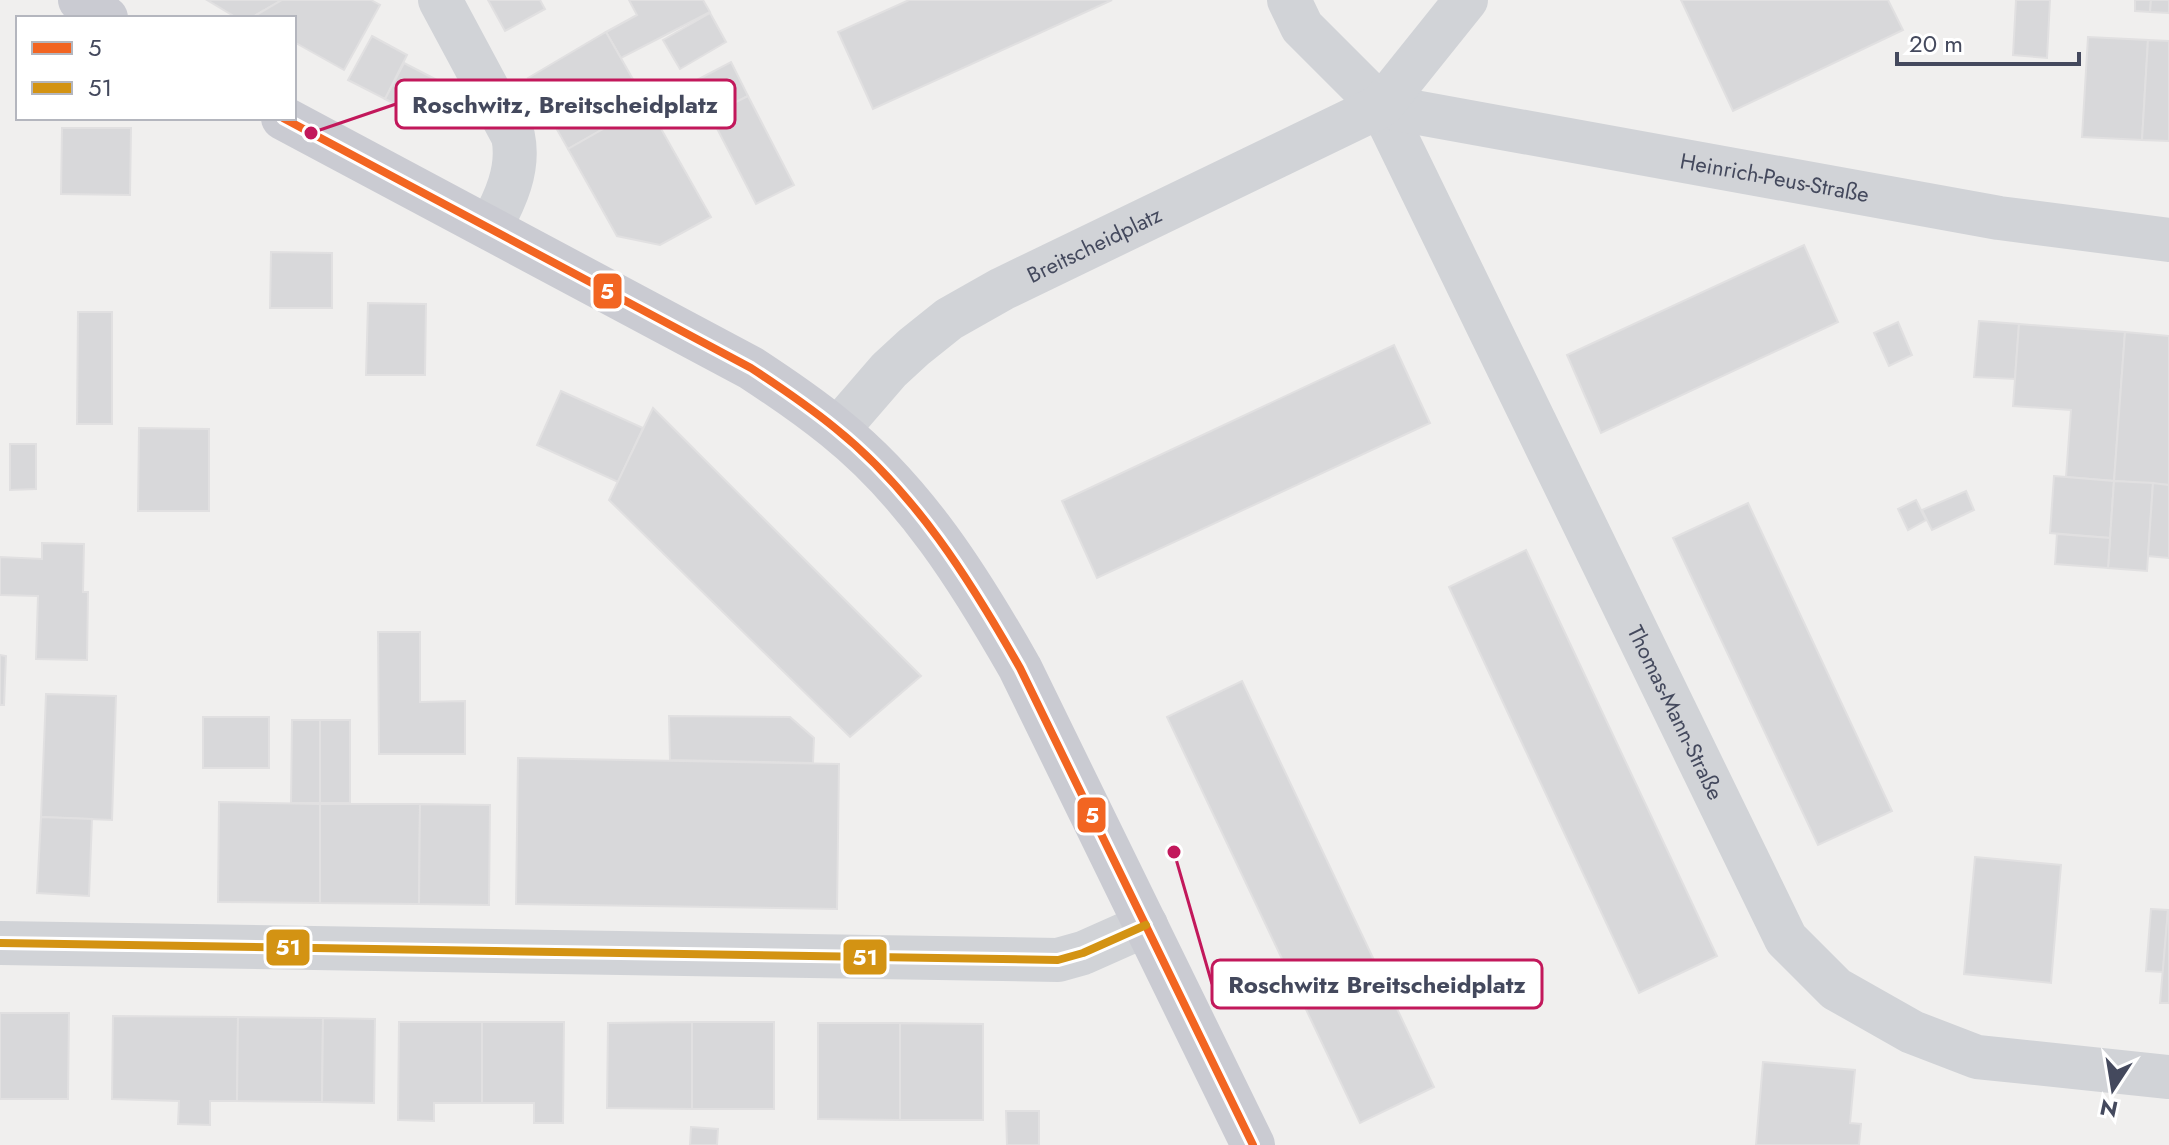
<svg xmlns="http://www.w3.org/2000/svg" width="2169" height="1145" font-family="Jost,sans-serif">
	<style>
		.building { fill: #d8d8da; stroke: #e1e0e1; stroke-width: 2 }
		.lines { fill: none; stroke-linecap: round; stroke-linejoin: round }
		.minor { stroke: #d1d3d7; stroke-width: 44 }
		.major { stroke: #cacbd2; stroke-width: 44 }
		.bus-1-casing { stroke: #fff; stroke-width: 14 }
		.bus-2-casing { stroke: #fff; stroke-width: 14 }
		.bus-1 { stroke: #f26522; stroke-width: 8 }
		.bus-2 { stroke: #d39313; stroke-width: 8 }
		.labels { text-anchor: middle; stroke-width: 6; stroke-linejoin: round; paint-order: stroke }
		.street-label { font-size: 22px; fill: #44495d; stroke: #fff }
		.leader { fill: none; stroke: #c2185b; stroke-width: 3 }
		.callout-dot { fill: #c2185b; stroke: #fff; stroke-width: 3 }
		.callout { fill: #fff; stroke: #c2185b; stroke-width: 3 }
		.callout-label { font-size: 24px; text-anchor: middle; font-weight: bold; fill: #44495d }
		.line-badge { stroke: #fff; stroke-width: 3 }
		.badge-label { font-size: 22px; text-anchor: middle; font-weight: bold; fill: #fff }
	</style>
	<rect width="100%" height="100%" fill="#f0efee"/>
	<g class="building">
		<polygon points="207,0 282,0 251,18 237,18"/>
		<polygon points="282,0 371,0 380,5 344,70 294,42 294,18 251,18"/>
		<polygon points="488,0 540,0 545,9 505,31"/>
		<polygon points="629,0 703,0 710,12 621,58 606,32 637,15"/>
		<polygon points="909,0 1112,0 873,109 838,32"/>
		<polygon points="1681,0 1888,0 1903,30 1733,111"/>
		<polygon points="2016,0 2050,0 2047,58 2013,55"/>
		<polygon points="2135,0 2151,0 2150,12 2135,11"/>
		<polygon points="2151,0 2169,0 2169,13 2150,12"/>
		<polygon points="710,13 726,42 680,69 663,40"/>
		<polygon points="606,32 647,104 568,149 528,78"/>
		<polygon points="372,36 407,55 385,99 348,80"/>
		<polygon points="2088,37 2148,40 2142,140 2082,137"/>
		<polygon points="2148,40 2169,41 2169,141 2142,140"/>
		<polygon points="731,62 748,96 710,115 693,82"/>
		<polygon points="404,63 437,80 418,116 385,99"/>
		<polygon points="748,96 794,185 756,204 710,115"/>
		<polygon points="647,104 711,217 660,245 617,236 568,149"/>
		<polygon points="62,128 131,128 130,195 61,194"/>
		<polygon points="1804,245 1838,322 1601,433 1567,355"/>
		<polygon points="271,252 332,253 332,308 270,308"/>
		<polygon points="368,303 426,304 425,375 366,375"/>
		<polygon points="78,312 112,312 112,424 77,424"/>
		<polygon points="1979,321 2019,324 2015,379 1974,377"/>
		<polygon points="1898,322 1912,355 1889,366 1874,333"/>
		<polygon points="2019,324 2125,332 2114,481 2066,477 2071,410 2013,406"/>
		<polygon points="2125,332 2169,336 2169,485 2114,481"/>
		<polygon points="1394,345 1430,423 1097,578 1062,501"/>
		<polygon points="561,391 643,428 618,482 537,445"/>
		<polygon points="653,408 921,676 850,737 609,500"/>
		<polygon points="139,428 209,429 209,511 138,511"/>
		<polygon points="10,444 36,444 36,489 10,490"/>
		<polygon points="2054,476 2114,481 2110,538 2050,533"/>
		<polygon points="2114,481 2153,483 2147,571 2108,568"/>
		<polygon points="2153,483 2169,485 2169,558 2148,556"/>
		<polygon points="1966,491 1974,510 1932,530 1922,510"/>
		<polygon points="1916,500 1926,520 1908,530 1898,509"/>
		<polygon points="1748,503 1892,811 1818,845 1673,538"/>
		<polygon points="2057,534 2110,538 2108,568 2055,564"/>
		<polygon points="42,543 84,544 83,592 88,592 87,660 36,659 38,596 0,595 0,557 42,559"/>
		<polygon points="1526,550 1717,956 1639,993 1449,587"/>
		<polygon points="378,632 420,632 420,702 465,701 465,754 379,754"/>
		<polygon points="0,655 6,656 4,705 0,705"/>
		<polygon points="1242,681 1434,1087 1360,1123 1167,717"/>
		<polygon points="46,694 116,696 112,820 41,817"/>
		<polygon points="669,716 790,717 814,738 813,763 670,760"/>
		<rect x="203" y="717" width="66" height="51"/>
		<polygon points="292,720 320,720 320,803 291,803"/>
		<rect x="320" y="720" width="30" height="83"/>
		<polygon points="518,758 839,764 837,909 516,904"/>
		<polygon points="219,802 320,804 320,903 218,902"/>
		<polygon points="320,804 420,804 419,904 320,903"/>
		<polygon points="420,804 490,805 489,905 419,904"/>
		<polygon points="41,817 92,819 89,896 37,893"/>
		<polygon points="1975,857 2061,865 2051,983 1964,974"/>
		<polygon points="2151,909 2168,910 2163,972 2146,971"/>
		<polygon points="2168,910 2169,910 2169,1003 2160,1003"/>
		<polygon points="0,1013 69,1013 68,1099 0,1099"/>
		<polygon points="113,1016 238,1017 237,1101 210,1101 210,1125 178,1124 179,1101 112,1099"/>
		<polygon points="238,1017 323,1018 322,1102 237,1101"/>
		<polygon points="323,1018 375,1019 374,1103 322,1102"/>
		<polygon points="399,1022 482,1022 482,1103 434,1103 434,1121 398,1120"/>
		<polygon points="482,1022 564,1022 563,1123 534,1123 534,1103 482,1103"/>
		<polygon points="692,1022 692,1109 607,1108 608,1023"/>
		<rect x="692" y="1022" width="82" height="87"/>
		<polygon points="818,1023 900,1023 900,1120 818,1119"/>
		<polygon points="900,1023 983,1024 983,1120 900,1120"/>
		<polygon points="1763,1062 1855,1070 1850,1123 1861,1124 1859,1145 1756,1145"/>
		<polygon points="1006,1111 1039,1111 1039,1145 1007,1145"/>
		<polygon points="691,1127 718,1129 717,1145 690,1145"/>
	</g>
	<g class="lines">
		<g class="minor">
			<path d="M 440,0 L 513,136 C 520,169 505,200 490,228"/>
			<path id="s1" d="M 1289,0 L 1302,27 L 1381,106 L 1786,939 L 1836,989 L 1912,1032 L 1977,1057 L 2169,1077"/>
			<path id="s2" d="M 1381,106 L 1999,218 L 2169,240"/>
			<path id="s3" d="M 838,429 L 889,370 L 914,347 L 949,319 L 1002,289 L 1381,106 L 1466,0"/>
			<polyline points="0,943 1058,960 1083,953 1146,925"/>
		</g>
		<g class="major">
			<polyline points="80,0 106,18"/>
			<path d="M 283,118 L 751,368 C 780,387 808,406 835,428 C 915,492 970,580 1020,668 L 1253,1145"/>
		</g>
		<g class="bus-1-casing">
			<path id="bus-1" d="M 283,118 L 751,368 C 780,387 808,406 835,428 C 915,492 970,580 1020,668 L 1253,1145"/>
		</g>
		<g class="bus-2-casing">
			<polyline id="bus-2" points="0,943 1058,960 1083,953 1146,925"/>
		</g>
		<use href="#bus-1" class="bus-1"/>
		<use href="#bus-2" class="bus-2"/>
	</g>
	<g class="labels">
		<g class="street-label">
			<text dy="8" stroke="none"><textPath href="#s2" startOffset="400">Heinrich-Peus-Straße</textPath></text>
			<text dy="8" stroke="none"><textPath href="#s3" startOffset="320">Breitscheidplatz</textPath></text>
			<text dy="8" stroke="none"><textPath href="#s1" startOffset="816">Thomas-Mann-Straße</textPath></text>
		</g>
	</g>
	<path class="leader" d="M311 133L396 104M1174 852L1212 984"/>
	<g class="callout-dot">
		<circle cx="311" cy="133" r="8"/>
		<circle cx="1174" cy="852" r="8"/>
	</g>
	<g class="callout">
		<rect x="396" y="80" width="339" height="48" rx="8"/>
		<rect x="1212" y="960" width="330" height="48" rx="8"/>
	</g>
	<g class="callout-label">
		<text x="565" y="113">Roschwitz, Breitscheidplatz</text>
		<text x="1377" y="993">Roschwitz Breitscheidplatz</text>
	</g>
	<g class="line-badge">
		<rect x="592" y="272" width="31" height="38" rx="8" fill="#f26522"/>
		<rect x="1076" y="796" width="31" height="38" rx="8" fill="#f26522"/>
		<rect x="265" y="928" width="46" height="39" rx="8" fill="#d39313"/>
		<rect x="842" y="938" width="46" height="38" rx="8" fill="#d39313"/>
	</g>
	<g class="badge-label">
		<text x="607" y="299">5</text>
		<text x="1092" y="823">5</text>
		<text x="288" y="955">51</text>
		<text x="865" y="965">51</text>
	</g>
	<rect x="16" y="16" width="280" height="104" fill="#ffffff" stroke="#b4b6be" stroke-width="2"/>
	<rect x="32" y="42" width="40" height="12" fill="#f26522" stroke="#b4b6be" stroke-width="2"/>
	<text x="88" y="56" font-size="24" fill="#44495d">5</text>
	<rect x="32" y="82" width="40" height="12" fill="#d39313" stroke="#b4b6be" stroke-width="2"/>
	<text x="88" y="96" font-size="24" fill="#44495d">51</text>
	<g transform="translate(2113 1089) rotate(192)" stroke="#ffffff" stroke-width="6" paint-order="stroke">
	<path d="M0-6L14 30L0 20L-14 30Z" fill="#44495d"/>
	<text y="-12" font-size="22" font-weight="bold" text-anchor="middle" fill="#44495d">N</text>
	</g>
	<path d="M1897 52v12h182v-12" fill="none" stroke="#44495d" stroke-width="4"/>
	<text x="1909" y="52" font-size="24" fill="#44495d" stroke="#ffffff" stroke-width="6" paint-order="stroke">20 m</text>
</svg>
